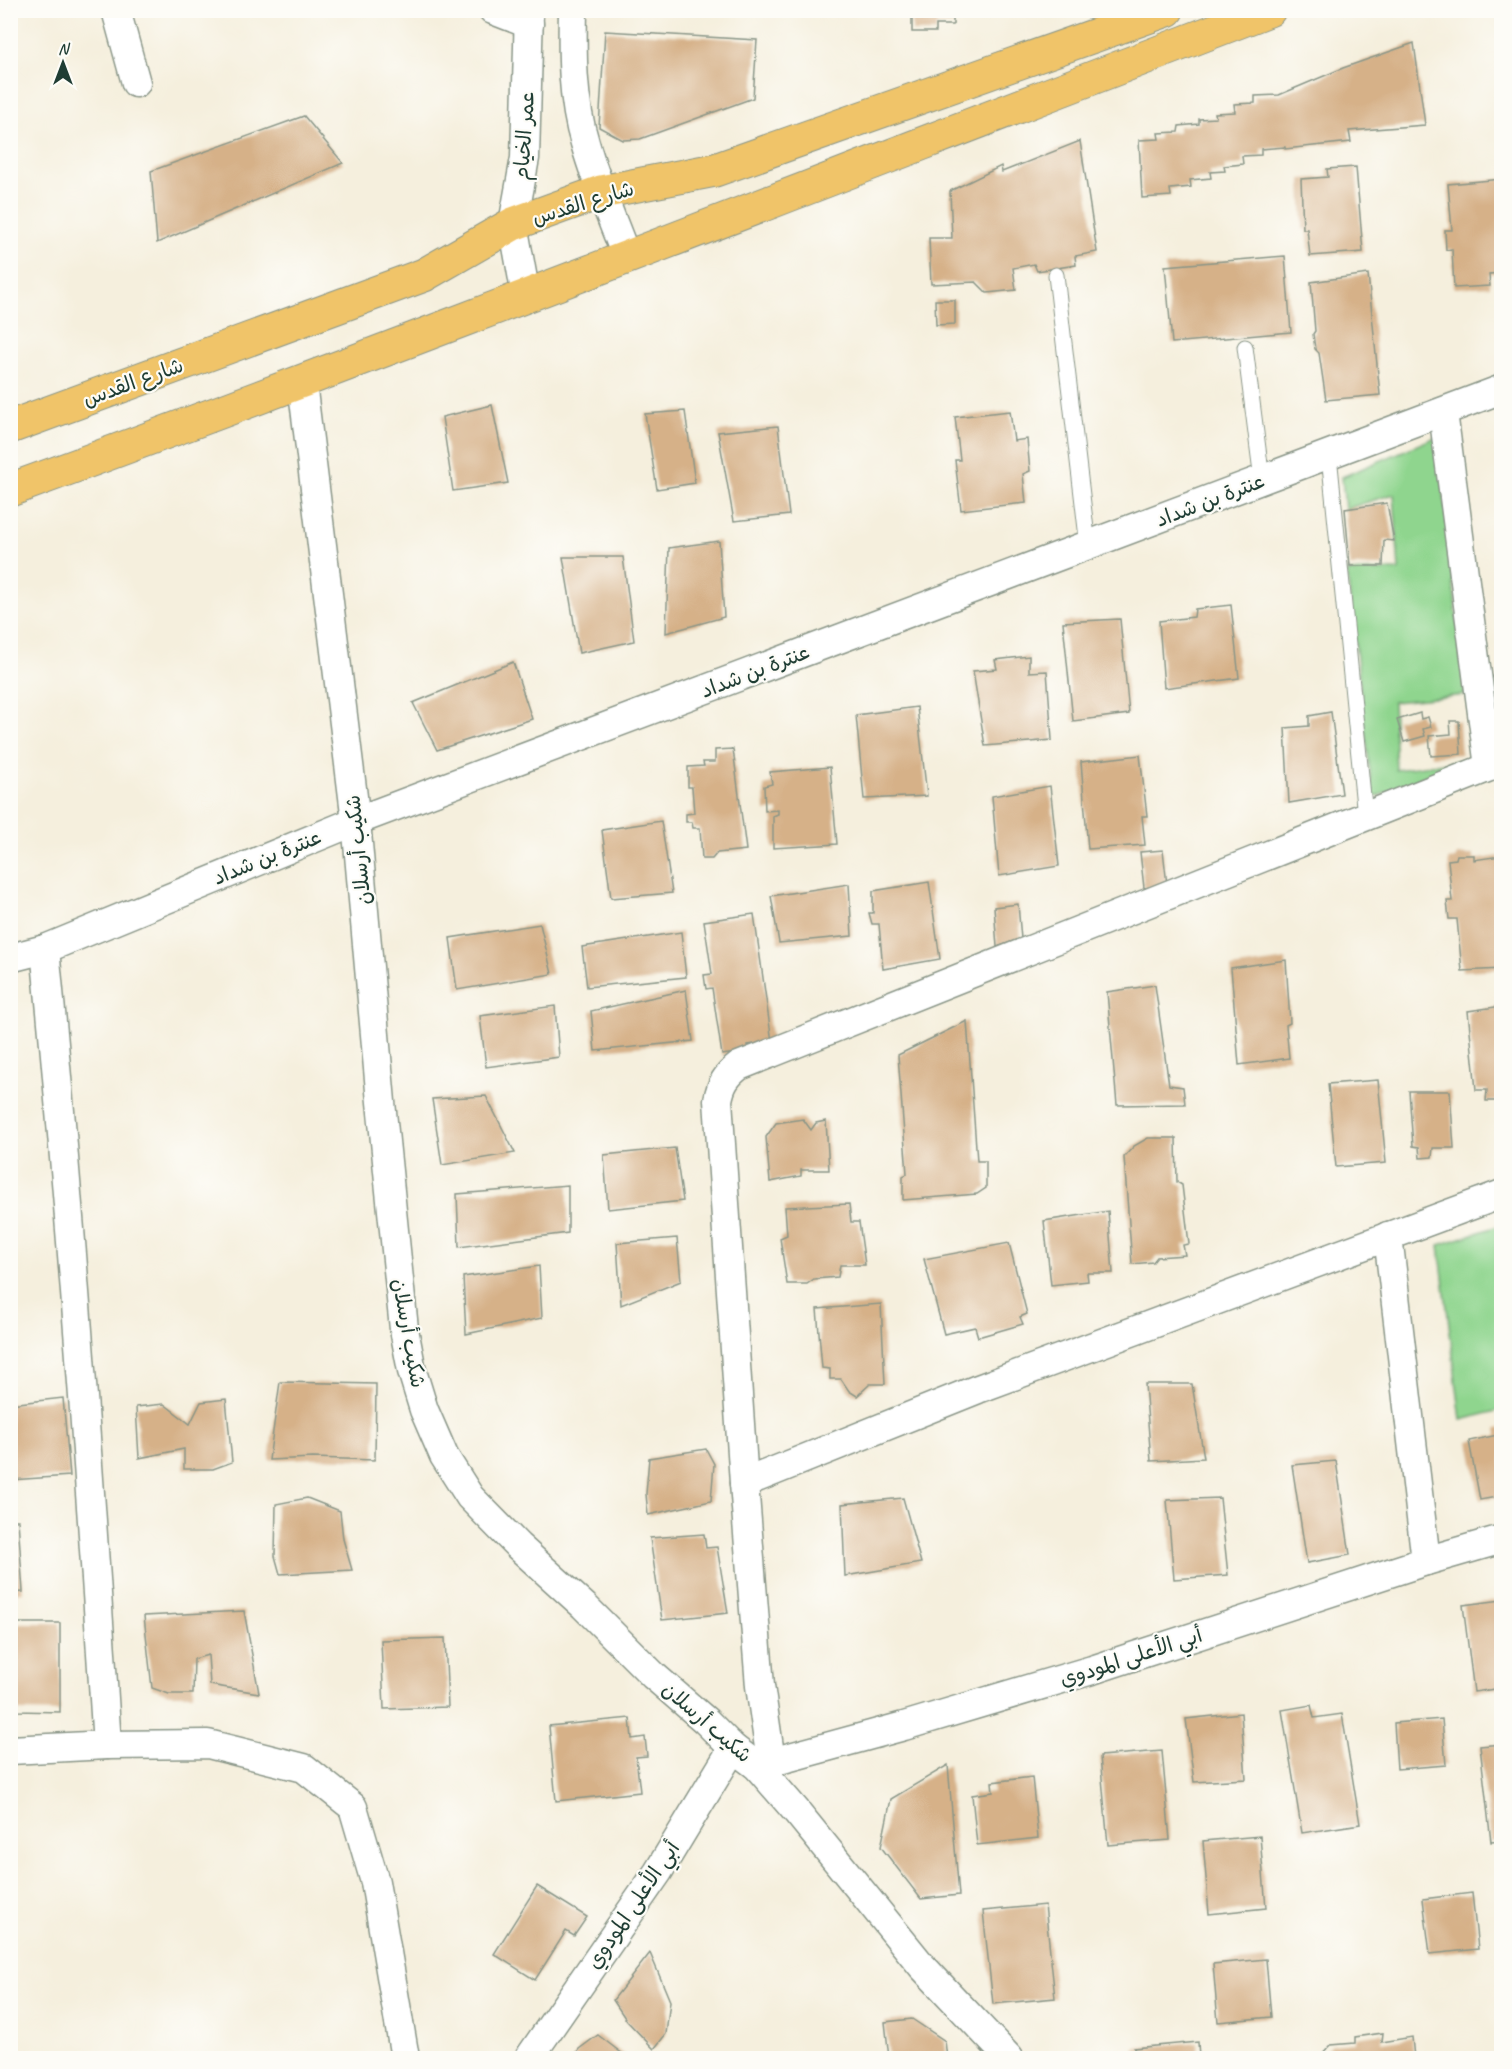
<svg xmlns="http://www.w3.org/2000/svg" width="1512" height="2069" font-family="Caveat,'Playpen Sans Arabic',sans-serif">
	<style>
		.green { fill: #8fd58e; stroke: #578961; stroke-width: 1.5 }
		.building { fill: #d6b188 }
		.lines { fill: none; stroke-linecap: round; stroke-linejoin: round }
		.service-casing { stroke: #8a9688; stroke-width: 17 }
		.minor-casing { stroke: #8a9688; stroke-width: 31 }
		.primary-casing { stroke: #8a9688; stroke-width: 35 }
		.service { stroke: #fff; stroke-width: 15 }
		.minor { stroke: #fff; stroke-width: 28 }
		.primary { stroke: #f0c469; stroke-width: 33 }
		.labels { text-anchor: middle; stroke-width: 4.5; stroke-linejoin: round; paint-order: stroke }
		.street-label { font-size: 21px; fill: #1f3d34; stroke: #fdfcf7 }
	</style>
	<rect width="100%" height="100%" fill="#fdfcf7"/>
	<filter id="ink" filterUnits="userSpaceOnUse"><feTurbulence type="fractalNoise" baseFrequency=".0167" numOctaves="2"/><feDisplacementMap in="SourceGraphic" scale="12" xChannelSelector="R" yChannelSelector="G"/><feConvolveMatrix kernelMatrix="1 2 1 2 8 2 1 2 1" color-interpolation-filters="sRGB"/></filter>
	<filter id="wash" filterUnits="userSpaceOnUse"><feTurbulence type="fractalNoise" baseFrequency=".008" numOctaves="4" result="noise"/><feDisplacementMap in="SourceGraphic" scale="24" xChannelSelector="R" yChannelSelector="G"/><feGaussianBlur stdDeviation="1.35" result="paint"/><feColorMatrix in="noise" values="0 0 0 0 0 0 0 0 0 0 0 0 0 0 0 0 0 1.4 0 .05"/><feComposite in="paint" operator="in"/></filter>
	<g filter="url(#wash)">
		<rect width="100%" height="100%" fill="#f5efdd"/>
		<g class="green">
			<polygon points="1438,436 1465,695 1393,702 1396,770 1464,760 1373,798 1347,572 1399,570 1394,494 1345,509 1342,477"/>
			<polygon points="1501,1225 1501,1410 1461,1420 1439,1245"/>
		</g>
		<g id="blocks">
			<g class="building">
				<polygon points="912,10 974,10 974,16 953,16 953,25 936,25 936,32 912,32"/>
				<polygon points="605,31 757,40 753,98 640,139 623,140 599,127"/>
				<polygon points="1414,43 1425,125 1349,131 1351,142 1285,149 1285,147 1261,149 1261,155 1242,156 1243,164 1224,166 1225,171 1210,172 1211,178 1190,180 1191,187 1170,189 1171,196 1142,198 1139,140 1159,139 1158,133 1178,132 1179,126 1199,124 1199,119 1216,118 1215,113 1235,112 1234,104 1255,103 1255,96 1279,95 1343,68"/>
				<polygon points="304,116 343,163 157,243 151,171"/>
				<polygon points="1080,141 1097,252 1075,256 1076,265 1037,271 1034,264 1013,268 1016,290 987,293 976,282 931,284 929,238 952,238 950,191 1001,166 1002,172"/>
				<polygon points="1356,167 1363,252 1310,256 1307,229 1303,229 1301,179 1328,177 1327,169"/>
				<polygon points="1502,179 1502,273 1489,274 1490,286 1454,288 1452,249 1446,250 1445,230 1452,230 1448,184"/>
				<polygon points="1285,256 1291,332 1172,343 1165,266"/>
				<polygon points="1368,274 1380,395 1326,400 1319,353 1315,349 1313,334 1315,331 1311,282"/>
				<polygon points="935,300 955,300 955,324 936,325"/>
				<polygon points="492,405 508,483 453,491 442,417"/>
				<polygon points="685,411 695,483 657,489 645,414"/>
				<polygon points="1010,411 1014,441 1027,439 1030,471 1023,474 1026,503 961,510 955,460 960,460 955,417"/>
				<polygon points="778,426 789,515 734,521 718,432"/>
				<polygon points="1387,503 1394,541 1384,540 1383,566 1350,566 1345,509"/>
				<polygon points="719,541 724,617 666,633 669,548"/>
				<polygon points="563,557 623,557 634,641 579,653"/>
				<polygon points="1231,605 1239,678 1164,688 1159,621 1194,617 1195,609"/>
				<polygon points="1120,619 1129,714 1073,721 1063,622"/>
				<polygon points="1029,656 1029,672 1047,671 1052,740 985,746 973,671 997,669 995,660"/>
				<polygon points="513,662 532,719 437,750 413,703"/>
				<polygon points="917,707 927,796 864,799 856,715"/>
				<polygon points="1331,712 1342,794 1289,803 1285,728 1309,726 1309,716"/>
				<polygon points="1420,713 1421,719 1428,717 1431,727 1423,729 1425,736 1404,742 1397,720"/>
				<polygon points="1450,721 1459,721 1461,754 1431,756 1429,736 1451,734"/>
				<polygon points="733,749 746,850 717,853 712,859 702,859 700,828 693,828 692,822 686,822 686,814 694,813 692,787 688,787 688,767 704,766 703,762 715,762 715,750"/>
				<polygon points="1140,755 1147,816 1142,816 1145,845 1088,849 1081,762"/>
				<polygon points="830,767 837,844 773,848 773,816 778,814 778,810 765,811 764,786 772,784 770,772"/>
				<polygon points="1050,786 1059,866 999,876 992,796"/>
				<polygon points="661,821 672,893 611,898 602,830"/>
				<polygon points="1163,850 1167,885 1144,888 1140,852"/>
				<polygon points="1457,855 1474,855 1474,860 1500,856 1502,969 1462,971 1457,919 1449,919 1447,901 1452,901 1448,860 1456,859"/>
				<polygon points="929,882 940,959 883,969 879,924 872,924 869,913 873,913 873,891"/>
				<polygon points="849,884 852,936 779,943 771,896"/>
				<polygon points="1018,904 1021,939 997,947 994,907"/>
				<polygon points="754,914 772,1042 748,1045 749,1051 722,1055 712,988 706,989 704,975 712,974 704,921"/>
				<polygon points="540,924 552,974 457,990 450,938"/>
				<polygon points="681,932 686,977 587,987 582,947"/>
				<polygon points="1286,960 1290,1023 1286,1025 1289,1058 1239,1065 1231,968"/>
				<polygon points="1155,985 1169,1085 1183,1087 1185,1104 1117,1105 1107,992"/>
				<polygon points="686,990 693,1041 595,1051 591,1011"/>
				<polygon points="555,1006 559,1057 486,1067 480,1016"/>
				<polygon points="1502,1006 1502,1101 1486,1101 1487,1090 1476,1090 1468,1011"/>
				<polygon points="967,1021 977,1161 986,1161 986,1188 977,1194 903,1200 903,1176 907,1174 898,1055"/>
				<polygon points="1378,1080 1386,1163 1336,1167 1328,1084"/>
				<polygon points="1409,1091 1450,1091 1454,1148 1433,1148 1432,1157 1420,1158 1419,1147 1413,1146"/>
				<polygon points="486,1096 515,1153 442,1165 432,1099"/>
				<polygon points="803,1119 811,1130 816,1123 826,1121 829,1170 801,1170 801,1176 770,1182 766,1137 776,1123"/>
				<polygon points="1148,1138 1176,1138 1177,1182 1182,1185 1189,1244 1183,1245 1185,1255 1157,1257 1153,1262 1132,1264 1124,1157 1134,1146"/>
				<polygon points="675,1148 683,1201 608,1209 604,1155"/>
				<polygon points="568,1185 568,1233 459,1247 457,1194"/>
				<polygon points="849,1204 851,1222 859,1222 865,1265 840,1265 838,1277 814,1279 807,1284 787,1284 780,1238 787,1235 785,1207"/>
				<polygon points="1108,1211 1113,1273 1087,1273 1088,1281 1051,1285 1044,1221"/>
				<polygon points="677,1238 681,1281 621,1305 617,1243"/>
				<polygon points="1009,1243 1027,1314 1020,1317 1023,1324 978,1337 975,1327 944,1334 924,1259"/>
				<polygon points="539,1266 542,1318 466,1334 463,1277"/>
				<polygon points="881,1304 885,1384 870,1384 857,1396 849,1391 841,1379 830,1379 830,1369 822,1368 817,1309"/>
				<polygon points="280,1382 376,1384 375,1460 313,1458 269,1460"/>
				<polygon points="1145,1384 1192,1384 1204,1458 1151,1461"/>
				<polygon points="63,1398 70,1476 10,1480 10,1404"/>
				<polygon points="226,1399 232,1462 213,1469 184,1469 184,1449 139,1458 136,1407 164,1404 190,1424 201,1402"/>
				<polygon points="1502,1428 1502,1496 1480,1500 1469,1441 1498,1435 1497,1429"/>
				<polygon points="706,1449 714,1464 711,1501 648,1515 646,1494 649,1458"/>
				<polygon points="1336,1461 1350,1555 1307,1563 1292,1465"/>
				<polygon points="307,1498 340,1511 343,1539 352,1570 280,1574 275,1556 276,1504"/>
				<polygon points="903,1498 921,1563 845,1576 842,1504"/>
				<polygon points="1220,1498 1228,1575 1174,1579 1167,1500"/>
				<polygon points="10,1520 18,1520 23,1592 10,1593"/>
				<polygon points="704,1534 706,1548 717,1547 728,1613 662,1620 650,1538"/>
				<polygon points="1502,1600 1502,1688 1474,1692 1463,1605"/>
				<polygon points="244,1611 259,1693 210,1685 208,1655 194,1659 193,1694 169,1694 152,1688 144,1616"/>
				<polygon points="10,1623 60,1623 60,1712 17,1711 10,1709"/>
				<polygon points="445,1638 448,1707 384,1709 381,1640"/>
				<polygon points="1311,1705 1314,1718 1342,1714 1360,1824 1302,1833 1282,1710"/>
				<polygon points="1241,1713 1246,1779 1194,1782 1186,1719"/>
				<polygon points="630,1718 632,1739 645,1737 647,1756 636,1757 640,1792 556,1801 549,1726"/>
				<polygon points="1442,1719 1446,1765 1397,1769 1394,1723"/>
				<polygon points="1502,1744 1502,1841 1491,1842 1480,1746"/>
				<polygon points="1162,1751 1170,1840 1108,1845 1100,1756"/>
				<polygon points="948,1765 959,1895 921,1899 881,1847 891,1799"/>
				<polygon points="1032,1777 1038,1838 977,1845 972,1795 993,1792 992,1782"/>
				<polygon points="1260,1836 1266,1908 1209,1914 1203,1841"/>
				<polygon points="537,1886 587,1917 574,1936 566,1931 535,1980 494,1954"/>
				<polygon points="1472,1893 1478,1949 1430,1954 1423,1899"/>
				<polygon points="1045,1905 1055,1998 993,2004 983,1911"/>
				<polygon points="650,1953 670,2001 666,2034 654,2049 627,2021 613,2000"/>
				<polygon points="1266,1959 1271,2017 1218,2022 1213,1964"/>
				<polygon points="912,2019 945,2041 947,2058 889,2058 885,2022"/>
				<polygon points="1383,2033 1382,2042 1412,2037 1414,2058 1319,2058 1331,2045 1355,2043 1355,2037"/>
				<polygon points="598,2035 628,2058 573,2058 579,2049"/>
				<polygon points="1198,2042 1199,2058 1135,2058 1134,2048"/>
			</g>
		</g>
	</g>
	<g filter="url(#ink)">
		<use href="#blocks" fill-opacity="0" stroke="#8a9688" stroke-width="1.5"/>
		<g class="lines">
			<g class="service-casing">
				<g id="service">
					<polyline points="1056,275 1088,546"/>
					<polyline points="1245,347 1262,480"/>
					<polyline points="1329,455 1365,816"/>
				</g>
			</g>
			<g class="minor-casing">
				<g id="minor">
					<polyline points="116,10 136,83"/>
					<polyline points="493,10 529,24"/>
					<path d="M 573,10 C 572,54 572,101 585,143 C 596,182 612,219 626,256"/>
					<polyline points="526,296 513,224 525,158 529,10"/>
					<polyline points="302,383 356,821 381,1102 404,1329 412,1371 424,1410 444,1456 470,1497 518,1546 584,1606 654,1676 706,1721 733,1748 757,1766 797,1812 922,1966 1009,2058"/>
					<polyline points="1443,412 1489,767"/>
					<path d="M 45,949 C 71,1214 90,1479 107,1745"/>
					<polyline points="10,958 45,949 356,821 1502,389"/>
					<polyline points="1388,1236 1426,1561"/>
					<polyline points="744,1483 978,1389 1502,1194"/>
					<polyline points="10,1750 107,1745 208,1744 304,1768 353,1807 375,1882 405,2058"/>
					<path d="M 771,1761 L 760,1686 L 744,1483 L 718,1100 C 721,1084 726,1076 739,1066 L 1502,762"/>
					<polyline points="757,1766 904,1726 1092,1670 1426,1561 1502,1539"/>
					<polyline points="529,2058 658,1872 733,1748"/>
				</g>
			</g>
			<g class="primary-casing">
				<g id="primary">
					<polyline points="10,427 424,275 513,224 601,192 715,170 1167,10"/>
					<path d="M 10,490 C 432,335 849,171 1269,10"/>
				</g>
			</g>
			<use href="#service" class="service"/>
			<use href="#minor" class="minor"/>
			<use href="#primary" class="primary"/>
		</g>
	</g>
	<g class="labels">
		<g class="street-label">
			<text transform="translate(524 136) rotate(-86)" y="7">عمر الخيام</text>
			<text transform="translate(583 203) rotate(-17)" y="7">شارع القدس</text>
			<text transform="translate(133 382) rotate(-20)" y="7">شارع القدس</text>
			<text transform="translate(1210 500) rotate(-21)" y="7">عنترة بن شداد</text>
			<text transform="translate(755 671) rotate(-21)" y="7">عنترة بن شداد</text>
			<text transform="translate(358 850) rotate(-96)" y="7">شكيب أرسلان</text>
			<text transform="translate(267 857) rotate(-22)" y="7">عنترة بن شداد</text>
			<text transform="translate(409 1333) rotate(80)" y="7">شكيب أرسلان</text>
			<text transform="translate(1131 1657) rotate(-18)" y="7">أبي الأعلى المودوي</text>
			<text transform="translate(707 1722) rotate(41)" y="7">شكيب أرسلان</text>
			<text transform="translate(633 1905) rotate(-56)" y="7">أبي الأعلى المودوي</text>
		</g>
	</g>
	<rect width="1512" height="2069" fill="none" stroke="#fdfcf7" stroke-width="36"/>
	<g transform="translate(63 63)" stroke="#fdfcf7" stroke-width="4.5" paint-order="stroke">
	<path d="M0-4.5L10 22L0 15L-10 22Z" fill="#1f3d34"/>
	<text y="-9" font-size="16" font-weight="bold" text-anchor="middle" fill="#1f3d34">N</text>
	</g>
</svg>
